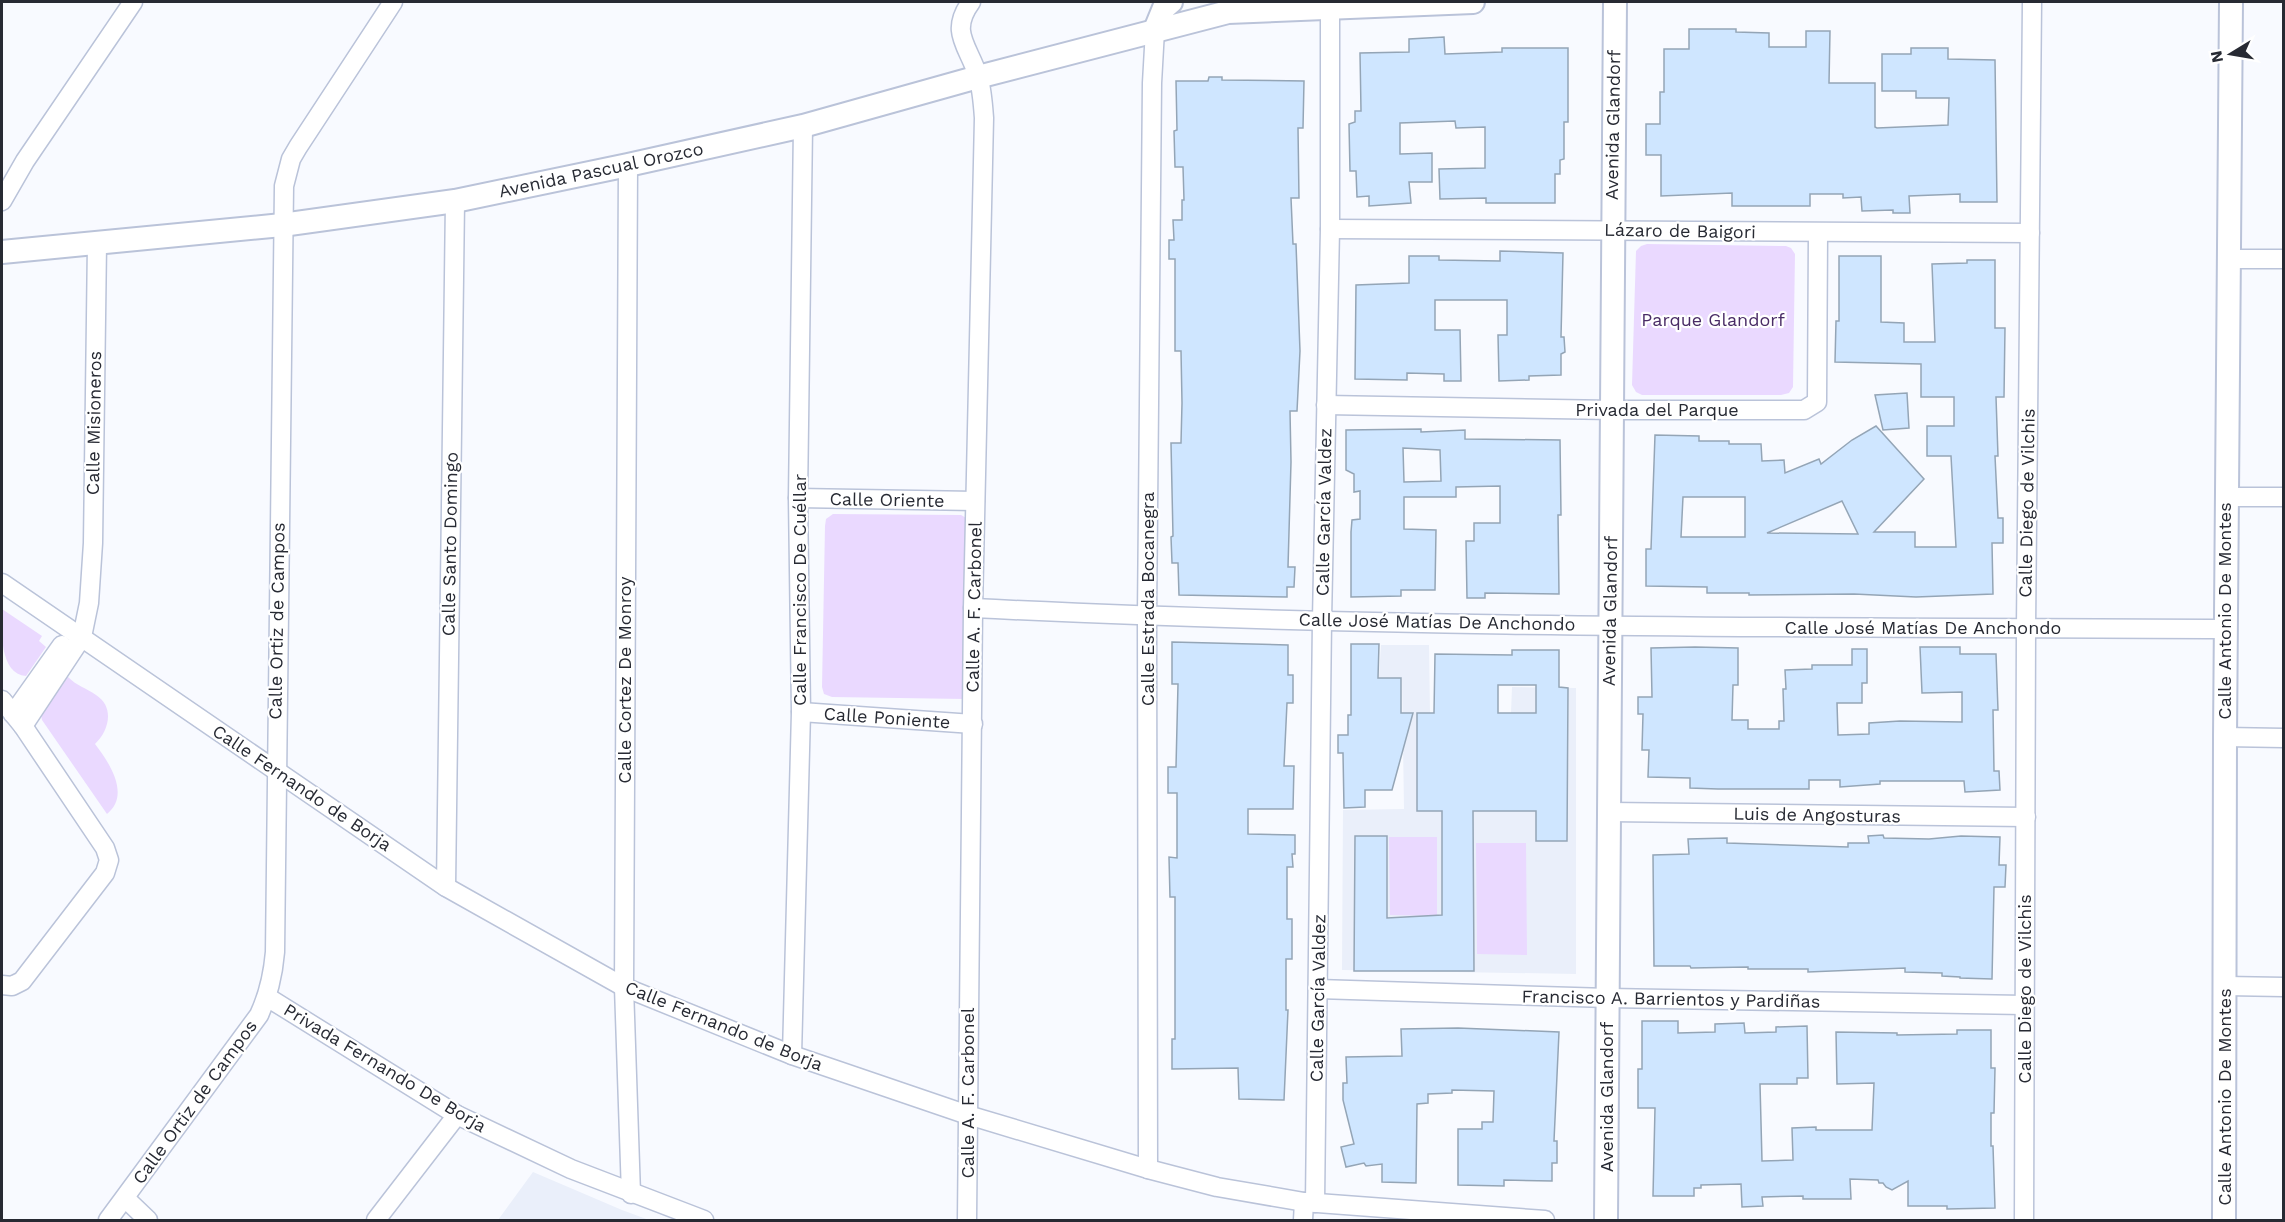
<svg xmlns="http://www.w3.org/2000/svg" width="2285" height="1222" font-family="'Work Sans',sans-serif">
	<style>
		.built { fill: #eaeffa }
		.green { fill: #ead9ff }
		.building { fill: #cfe6ff; stroke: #94a5b6; stroke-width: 1.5; fill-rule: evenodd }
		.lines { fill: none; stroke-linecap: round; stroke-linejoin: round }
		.minor-casing { stroke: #bac3d9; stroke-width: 21 }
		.major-casing { stroke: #bac3d9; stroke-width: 26 }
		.minor { stroke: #fff; stroke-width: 18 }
		.major { stroke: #fff; stroke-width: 22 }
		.labels { text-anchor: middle; stroke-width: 4.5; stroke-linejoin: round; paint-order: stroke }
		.street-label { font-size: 18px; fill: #272a33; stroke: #fff }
		.park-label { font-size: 18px; fill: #492c66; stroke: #fff }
	</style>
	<rect width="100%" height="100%" fill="#f8faff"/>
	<g class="built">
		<polygon points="1381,645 1429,645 1430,713 1511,713 1512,687 1576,688 1576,974 1342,970 1343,810 1404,809 1402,678 1379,677"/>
		<polygon points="533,1172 622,1210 649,1220 498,1220"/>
	</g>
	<g class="green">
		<polygon points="1647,244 1786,246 1791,248 1795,254 1793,387 1789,393 1781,395 1642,395 1636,392 1632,385 1636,251 1641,246"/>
		<polygon points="833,514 961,515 968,519 965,699 832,697 824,694 822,687 825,526 826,519"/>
		<path d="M 2,609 L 42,636 L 39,641 L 46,647 L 26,676 C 0,674 1,632 2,609 Z"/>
		<path d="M 68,677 C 77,686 86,688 96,695 C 115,707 109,731 95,744 C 109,762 131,795 107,814 L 42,720 L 41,715 Z"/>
		<polygon points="1389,837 1437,837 1437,916 1390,915"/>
		<polygon points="1476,843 1526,843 1527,955 1477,954"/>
	</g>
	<g class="building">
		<polygon points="1689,29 1736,29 1736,32 1769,33 1769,47 1806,47 1806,31 1830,31 1829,83 1875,83 1875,127 1877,128 1948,125 1949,98 1916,98 1916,91 1882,91 1882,54 1911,54 1911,48 1948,48 1948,59 1995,60 1997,202 1960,202 1960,194 1909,196 1910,213 1893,213 1893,210 1862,211 1861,197 1843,198 1843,194 1810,194 1810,206 1732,206 1732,193 1661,196 1661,155 1646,155 1646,124 1660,124 1660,92 1664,92 1664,49 1689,49"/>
		<polygon points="1444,37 1445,54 1502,52 1502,48 1568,48 1568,122 1564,122 1564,159 1560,160 1560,174 1555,174 1555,203 1486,203 1486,198 1440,199 1439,169 1485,168 1485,127 1456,128 1455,121 1400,123 1400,154 1432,153 1432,182 1409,182 1411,203 1369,206 1369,196 1357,197 1356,171 1350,171 1349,124 1355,122 1355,111 1361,111 1360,53 1409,52 1409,39"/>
		<polygon points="1209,77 1222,77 1222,80 1304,81 1303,128 1298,128 1299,198 1291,198 1293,244 1296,244 1300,351 1297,411 1290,411 1291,462 1288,567 1295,567 1294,587 1287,587 1287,597 1179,595 1178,563 1172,563 1171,537 1173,536 1171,443 1181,443 1182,403 1181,351 1175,351 1175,259 1169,259 1169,240 1174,240 1173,220 1182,220 1182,200 1184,200 1183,167 1175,167 1174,131 1177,130 1176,81 1208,81"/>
		<polygon points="1500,251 1563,253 1561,337 1564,337 1565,352 1561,354 1561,375 1529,376 1529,380 1499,381 1498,335 1507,335 1507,300 1435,300 1435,330 1460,330 1461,381 1444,381 1444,374 1407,373 1407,380 1355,379 1356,285 1409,283 1409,256 1439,256 1439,260 1500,261"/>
		<path d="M 1839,256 L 1881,256 L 1881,322 L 1904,323 L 1904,342 L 1935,342 L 1932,264 L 1967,263 L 1967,260 L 1995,260 L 1995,328 L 2005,328 L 2004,397 L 1996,397 L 1998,456 L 1995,456 L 1998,518 L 2003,518 L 2003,543 L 1992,543 L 1993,594 L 1916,597 L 1854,594 L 1749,595 L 1749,593 L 1707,593 L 1707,587 L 1646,586 L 1646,549 L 1651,549 L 1655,435 L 1699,436 L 1699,441 L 1729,441 L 1729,444 L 1761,444 L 1762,461 L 1784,460 L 1785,473 L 1819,459 L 1821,464 L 1852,440 L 1876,426 L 1924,479 L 1874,532 L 1915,532 L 1915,547 L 1956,547 L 1951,456 L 1927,456 L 1927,426 L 1954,426 L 1954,397 L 1921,397 L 1921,364 L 1835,362 L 1836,321 L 1839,321 ZM 1683,497 L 1745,497 L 1745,537 L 1681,537 ZM 1842,501 L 1858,534 L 1767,533 Z"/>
		<polygon points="1907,393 1909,428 1883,430 1875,395"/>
		<path d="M 1421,429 L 1421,432 L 1465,430 L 1465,439 L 1560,440 L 1561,515 L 1558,515 L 1559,594 L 1485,593 L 1485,598 L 1467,598 L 1466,541 L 1474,541 L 1474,523 L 1500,523 L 1500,486 L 1456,487 L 1456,497 L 1404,497 L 1404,529 L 1436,530 L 1435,590 L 1401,590 L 1401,596 L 1351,597 L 1351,532 L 1352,520 L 1360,519 L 1360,491 L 1354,492 L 1354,474 L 1346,470 L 1346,430 ZM 1403,448 L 1440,450 L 1441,481 L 1404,482 Z"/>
		<polygon points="1172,642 1288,645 1288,675 1293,675 1293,703 1287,703 1284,766 1294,766 1293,809 1248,809 1248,834 1295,835 1295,854 1292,854 1293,867 1287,867 1287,919 1292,919 1292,959 1286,959 1286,1010 1288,1010 1284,1100 1239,1099 1238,1068 1172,1069 1172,1039 1175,1039 1175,897 1170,897 1169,857 1177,858 1177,793 1168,793 1168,767 1176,767 1178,684 1172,684"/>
		<polygon points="1351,644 1379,644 1378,678 1401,678 1401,713 1413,713 1392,790 1365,790 1365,807 1344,808 1343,753 1338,753 1338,735 1348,735 1348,715 1351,715"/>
		<polygon points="1695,647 1738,648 1738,685 1733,685 1732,720 1748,720 1748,729 1779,729 1779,721 1784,721 1783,689 1786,689 1785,670 1812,669 1812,665 1852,665 1852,649 1867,649 1867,683 1862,683 1862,703 1837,703 1838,735 1869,734 1869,723 1900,721 1962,722 1962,692 1922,693 1920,647 1960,647 1960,654 1996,654 1998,710 1993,710 1994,771 1999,771 2000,790 1965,792 1964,781 1880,781 1880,784 1840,787 1840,780 1809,780 1809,789 1718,789 1690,788 1690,778 1648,777 1649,750 1642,750 1643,714 1638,714 1638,697 1652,697 1651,648"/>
		<path d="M 1512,650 L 1559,650 L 1559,687 L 1568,688 L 1567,841 L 1536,841 L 1536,811 L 1473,811 L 1474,971 L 1354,971 L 1355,836 L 1387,836 L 1387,918 L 1442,915 L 1442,811 L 1417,811 L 1417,713 L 1434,713 L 1435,654 L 1512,655 ZM 1498,685 L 1536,685 L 1536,713 L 1498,713 Z"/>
		<polygon points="1883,835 1884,838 1929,839 1961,836 2000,837 1999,865 2006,865 2005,887 1994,887 1992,979 1960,978 1960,977 1942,976 1942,973 1905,972 1905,968 1808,972 1808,969 1748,969 1748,967 1691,968 1690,966 1654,966 1653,855 1689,854 1688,839 1727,838 1727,843 1848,847 1848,843 1869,843 1868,836"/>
		<polygon points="1642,1021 1678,1021 1678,1033 1715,1032 1715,1024 1744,1023 1745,1033 1776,1032 1776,1027 1807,1026 1808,1078 1797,1078 1797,1084 1760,1084 1762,1161 1793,1160 1792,1128 1816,1127 1816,1130 1872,1130 1874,1083 1837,1084 1836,1032 1897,1033 1897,1035 1957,1034 1957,1030 1991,1030 1991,1068 1995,1068 1994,1113 1991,1113 1991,1146 1993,1146 1995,1208 1947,1209 1947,1206 1908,1206 1908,1181 1892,1190 1886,1187 1883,1183 1879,1183 1878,1180 1850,1179 1851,1199 1803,1199 1803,1196 1762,1197 1763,1206 1742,1207 1741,1184 1701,1185 1701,1188 1694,1188 1694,1196 1653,1196 1655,1108 1638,1108 1638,1069 1642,1069"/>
		<polygon points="1458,1028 1559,1032 1554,1141 1557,1141 1557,1163 1552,1163 1552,1181 1504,1180 1504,1186 1458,1185 1458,1129 1482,1129 1482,1122 1493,1122 1494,1091 1452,1090 1452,1093 1428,1094 1428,1103 1417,1104 1416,1183 1382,1182 1382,1164 1366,1166 1364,1163 1346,1167 1341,1147 1354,1144 1343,1100 1343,1083 1347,1083 1346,1057 1402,1056 1401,1029"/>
	</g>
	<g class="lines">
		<g class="minor-casing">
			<g id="minor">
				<polyline points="628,165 624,987 631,1194"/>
				<polyline points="2,201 25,161 133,2"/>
				<polyline points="1330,229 2030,233"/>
				<polyline points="2228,259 2284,259"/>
				<polyline points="1326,405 1613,410 1804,410 1817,402 1818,234"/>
				<polyline points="2226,497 2284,497"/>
				<polyline points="798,498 975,501"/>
				<polyline points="2,583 446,887 624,987 792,1055 968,1115 1148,1169 1217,1187 1304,1202 1545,1220"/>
				<path d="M 973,608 C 1390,629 1808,627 2226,629"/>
				<polyline points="2,700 23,726 105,848 109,860 105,873 22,981 12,986 2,985"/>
				<polyline points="801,712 973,724"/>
				<polyline points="13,714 62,645"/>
				<polyline points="23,726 82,637 89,603 93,543 97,243"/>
				<polyline points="2225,737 2284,738"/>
				<polyline points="1609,812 2026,817"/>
				<polyline points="446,887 455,201"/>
				<polyline points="2226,986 2284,987"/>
				<polyline points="1318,989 1608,998 2024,1005"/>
				<polyline points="267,997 457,1115 571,1169 704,1220"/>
				<polyline points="792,1055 801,712 798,498 803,126"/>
				<polyline points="1148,1169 1147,617 1152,83 1155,30"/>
				<polyline points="126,1199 148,1220"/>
				<polyline points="1315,1203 1322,620 1330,229 1330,8 1331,2"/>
				<path d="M 108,1220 L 259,1015 C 269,994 273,975 275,952 L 284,186 L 291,159 L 298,147 L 393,2"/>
				<polyline points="376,1220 457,1115"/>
				<path d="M 967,1220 L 973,608 L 984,118 C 983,104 982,89 978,76 C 968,45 949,32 971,2"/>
				<polyline points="1303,1220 1304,1202"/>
				<polyline points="2024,1220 2026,628 2032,2"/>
			</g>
		</g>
		<g class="major-casing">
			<g id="major">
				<polyline points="1155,30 1164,8 1171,2"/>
				<polyline points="2,252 282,225 455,201 628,165 803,126 978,77 1228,12 1473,2"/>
				<polyline points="1606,1220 1615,2"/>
				<polyline points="2224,1220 2225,737 2231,2"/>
			</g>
		</g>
		<use href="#minor" class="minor"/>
		<use href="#major" class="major"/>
	</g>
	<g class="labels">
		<g class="street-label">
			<text transform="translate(1613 125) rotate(-89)" y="6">Avenida Glandorf</text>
			<text transform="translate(601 170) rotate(-12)" y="6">Avenida Pascual Orozco</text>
			<text transform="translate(1680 231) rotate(1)" y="6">Lázaro de Baigori</text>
			<text x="1657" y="416">Privada del Parque</text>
			<text transform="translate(94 423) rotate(-89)" y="6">Calle Misioneros</text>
			<text transform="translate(887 500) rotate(1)" y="6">Calle Oriente</text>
			<text transform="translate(2027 503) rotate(-89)" y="6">Calle Diego de Vilchis</text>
			<text transform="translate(1324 512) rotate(-89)" y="6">Calle García Valdez</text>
			<text transform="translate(450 544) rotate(-89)" y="6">Calle Santo Domingo</text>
			<text transform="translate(800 590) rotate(-90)" y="6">Calle Francisco De Cuéllar</text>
			<text transform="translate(1148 599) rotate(-90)" y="6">Calle Estrada Bocanegra</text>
			<text transform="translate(974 607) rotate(-89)" y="6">Calle A. F. Carbonel</text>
			<text transform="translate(1610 611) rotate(-89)" y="6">Avenida Glandorf</text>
			<text transform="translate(2225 611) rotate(-90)" y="6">Calle Antonio De Montes</text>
			<text transform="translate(277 621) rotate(-89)" y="6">Calle Ortiz de Campos</text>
			<text transform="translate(1437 622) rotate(1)" y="6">Calle José Matías De Anchondo</text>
			<text x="1923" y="634">Calle José Matías De Anchondo</text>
			<text transform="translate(625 680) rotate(-90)" y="6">Calle Cortez De Monroy</text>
			<text transform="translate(887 718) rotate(4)" y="6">Calle Poniente</text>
			<text transform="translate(302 788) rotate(34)" y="6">Calle Fernando de Borja</text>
			<text transform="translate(1817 815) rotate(1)" y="6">Luis de Angosturas</text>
			<text transform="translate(2025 989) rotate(-90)" y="6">Calle Diego de Vilchis</text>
			<text transform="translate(1318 998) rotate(-89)" y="6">Calle García Valdez</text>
			<text transform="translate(1671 999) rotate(1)" y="6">Francisco A. Barrientos y Pardiñas</text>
			<text transform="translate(724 1026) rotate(22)" y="6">Calle Fernando de Borja</text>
			<text transform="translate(385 1068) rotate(31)" y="6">Privada Fernando De Borja</text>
			<text transform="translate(968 1093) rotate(-90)" y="6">Calle A. F. Carbonel</text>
			<text transform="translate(1607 1097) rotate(-90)" y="6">Avenida Glandorf</text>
			<text transform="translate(2225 1097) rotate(-90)" y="6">Calle Antonio De Montes</text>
			<text transform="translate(195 1102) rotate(-54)" y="6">Calle Ortiz de Campos</text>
		</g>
		<g class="park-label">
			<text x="1713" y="326">Parque Glandorf</text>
		</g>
	</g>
	<rect width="2285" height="1222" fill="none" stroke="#272a33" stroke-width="6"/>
	<g transform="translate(2231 54) rotate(259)" stroke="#ffffff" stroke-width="4.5" paint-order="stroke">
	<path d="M0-4.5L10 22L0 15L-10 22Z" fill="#272a33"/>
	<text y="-9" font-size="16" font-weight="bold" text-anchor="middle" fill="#272a33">N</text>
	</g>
</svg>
